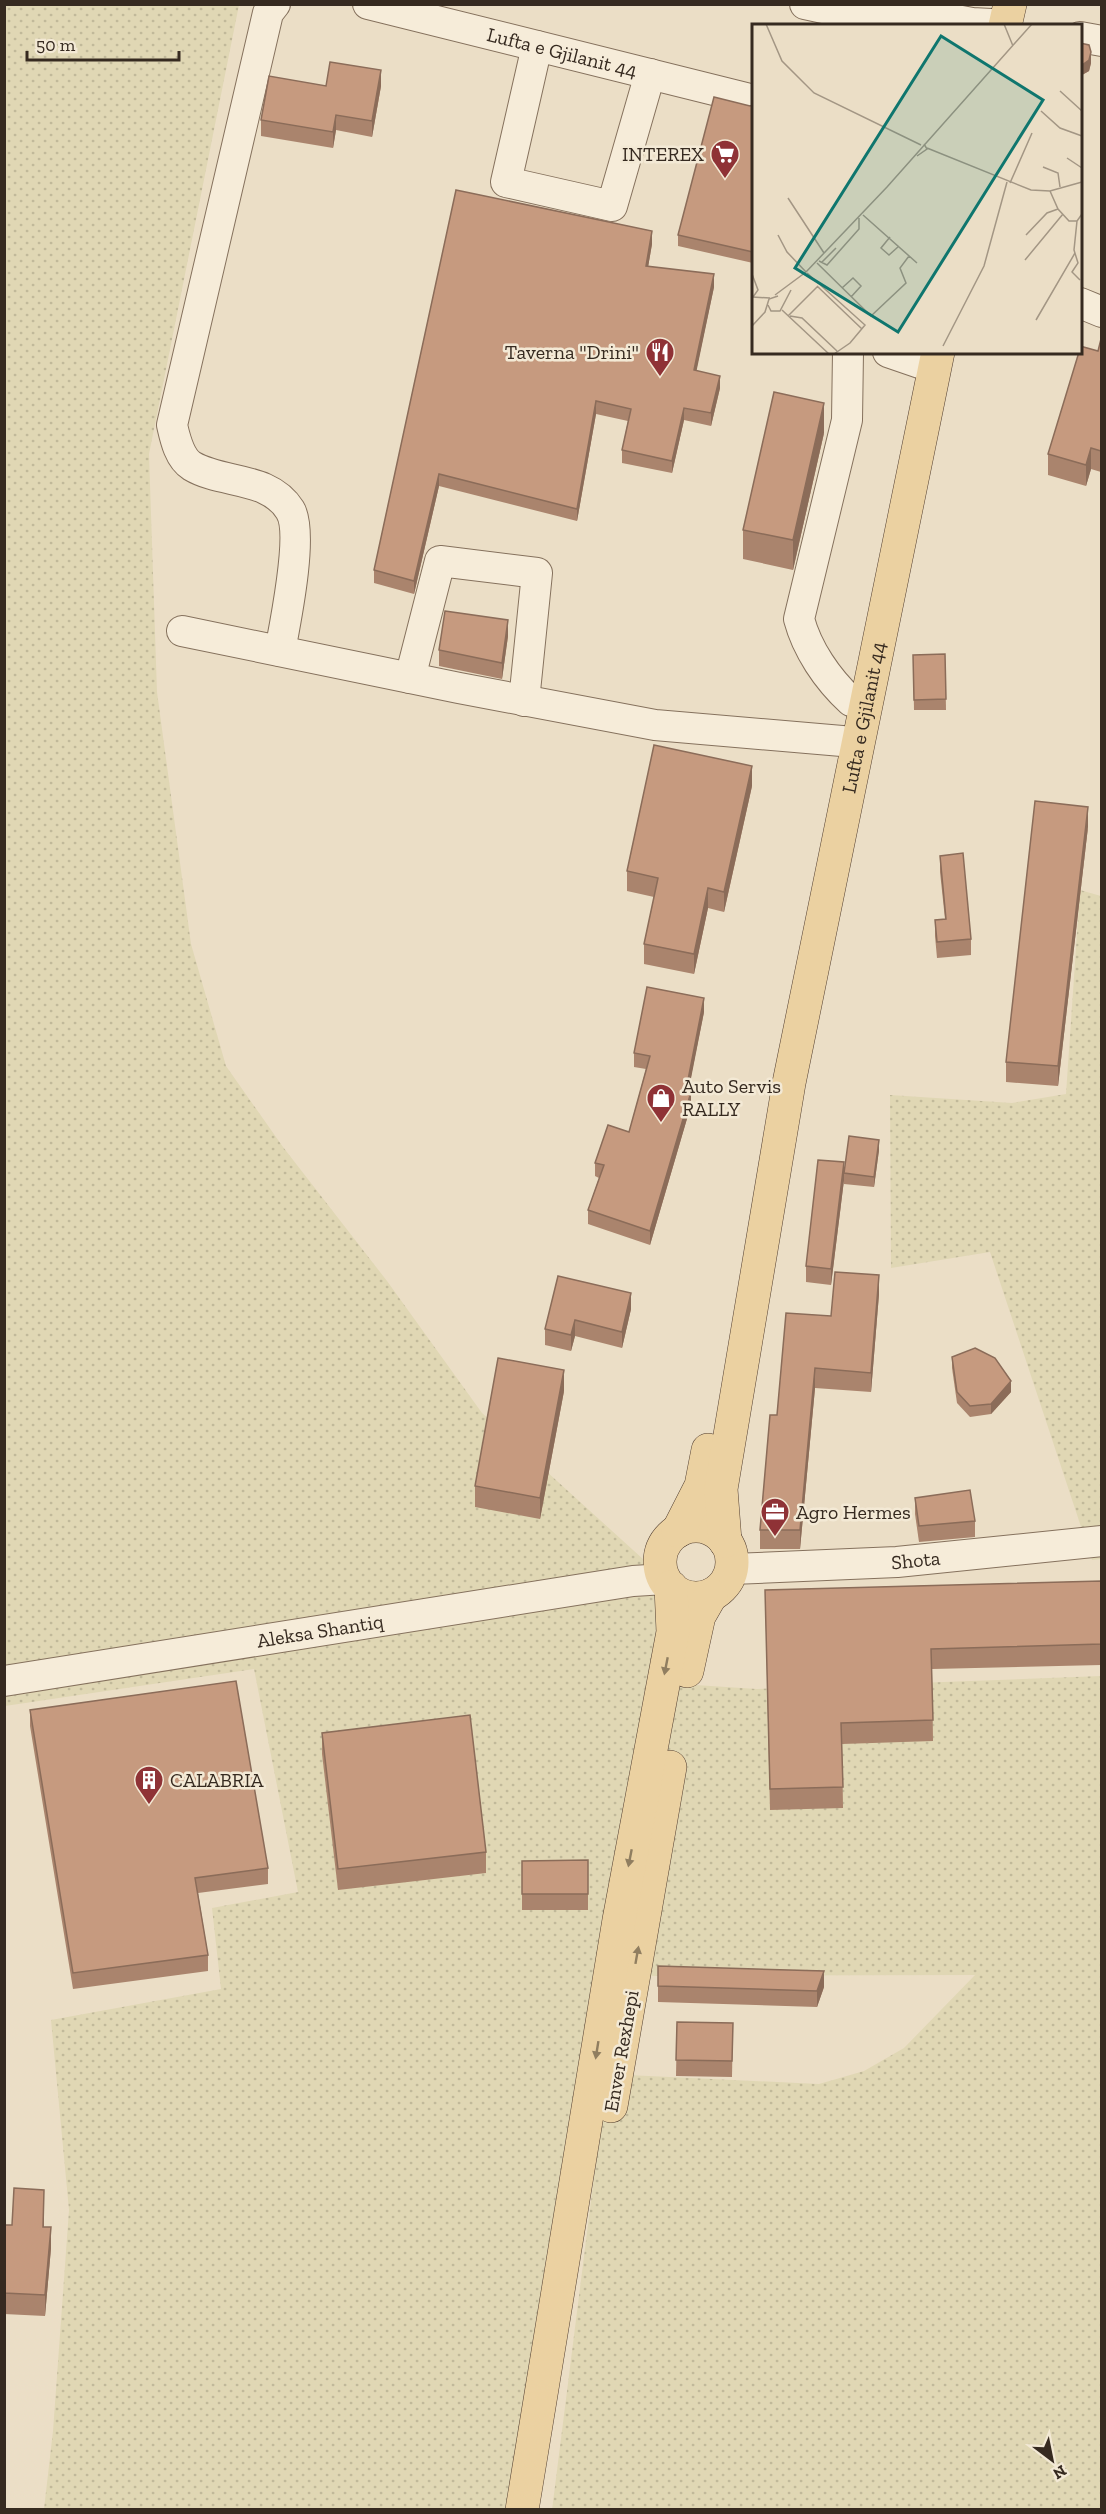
<svg xmlns="http://www.w3.org/2000/svg" width="1106" height="2514" font-family="'Zilla Slab',serif">
	<style>
		.farmland { fill: url(#farmland-dots) }
		.lines { fill: none; stroke-linecap: round; stroke-linejoin: round }
		.minor-casing { stroke: #85715d; stroke-width: 32 }
		.major-casing { stroke: #533f31; stroke-width: 34 }
		.minor { stroke: #f6ecd9; stroke-width: 30 }
		.major { stroke: #ebd1a1; stroke-width: 33 }
		.wall { fill: #aa846d }
		.shaded-wall { fill: #8b6c59 }
		.building { fill: #c69a7f; stroke: #8b6c59; stroke-width: 1.5 }
		.oneway { fill: #907e60 }
		.labels { text-anchor: middle; stroke-width: 5; stroke-linejoin: round; paint-order: stroke }
		.street-label { font-size: 20px; fill: #362a20; stroke: #f3e9d5 }
		.poi-label { font-size: 20px; fill: #362a20; stroke: #f3e9d5; text-anchor: start }
		.inset-road { fill: none; stroke: #a39684; stroke-width: 1.5 }
		.view { fill: #0f766e; fill-opacity: 0.15; stroke: #0f766e; stroke-width: 3 }
		.inset-edge { fill: none; stroke: #362a20; stroke-width: 3 }
	</style>
	<defs>
		<pattern id="farmland-dots" width="8" height="8" patternUnits="userSpaceOnUse" patternTransform="scale(1.5)"><rect width="8" height="8" fill="#e0d7b4"/><path d="M2 2h.1M6 6h.1" fill="none" stroke="#c1b99a" stroke-width="1.8" stroke-linecap="round"/></pattern>
	</defs>
	<rect width="100%" height="100%" fill="#ebdec6"/>
	<g class="farmland">
		<polygon points="5,5 239,5 149,454 157,692 191,944 226,1066 283,1147 387,1281 482,1413 665,1579 527,2509 44,2509 53,2431 69,2210 51,2020 221,1989 212,1908 298,1892 254,1669 5,1706"/>
		<polygon points="1080,890 1101,896 1101,1559 1092,1560 990,1252 891,1268 890,1095 1012,1103 1066,1094"/>
		<polygon points="1101,1676 1101,2509 552,2510 607,2074 819,2084 864,2071 904,2048 975,1975 619,1976 680,1684 757,1689"/>
	</g>
	<g class="lines">
		<g class="minor-casing">
			<g id="minor">
				<path d="M 275,4 L 268,13 L 172,425 C 175,438 179,458 192,466 C 222,484 269,476 290,510 C 304,532 285,624 280,651"/>
				<path id="s1" d="M 368,4 L 754,100"/>
				<polyline points="805,4 842,12 919,13 972,23 991,24"/>
				<polyline points="1080,37 1102,41"/>
				<polyline points="537,46 506,182 612,206 650,74"/>
				<polyline points="1080,303 1102,312"/>
				<path d="M 848,352 L 847,420 L 799,619 C 807,649 827,679 851,701"/>
				<polyline points="888,352 920,363"/>
				<polyline points="182,631 459,688 655,725 842,741"/>
				<polyline points="410,678 440,561 537,573 524,701"/>
				<path id="s2" d="M 732,1569 L 897,1562 L 1102,1541"/>
				<path id="s3" d="M 4,1681 L 633,1581 L 665,1579"/>
			</g>
		</g>
		<g class="major-casing">
			<g id="major">
				<polyline points="1005,26 1010,4"/>
				<circle cx="696" cy="1562" r="36"/>
				<polyline points="678,1531 701,1486 708,1450"/>
				<path id="s4" d="M 725,1541 L 721,1489 L 789,1083 L 938,352"/>
				<polyline points="687,1671 699,1616 711,1595"/>
				<polyline points="611,2106 670,1767"/>
				<polyline points="522,2510 619,1920 673,1632 671,1587"/>
			</g>
		</g>
		<use href="#minor" class="minor"/>
		<use href="#major" class="major"/>
	</g>
	<g class="wall">
		<polygon points="1080,43 1091,63 1089,71 1082,75 1080,75"/>
		<polygon points="326,86 381,86 372,137 336,130 333,148 261,136 261,120"/>
		<polygon points="753,105 753,263 678,246 678,235 750,106"/>
		<polygon points="456,190 652,244 648,267 714,287 696,371 720,388 711,426 684,420 672,473 622,463 622,450 628,421 596,414 577,521 439,486 414,594 374,583 374,570"/>
		<polygon points="1101,339 1101,472 1091,469 1086,486 1048,475 1048,454 1098,351"/>
		<polygon points="824,433 793,570 743,559 743,530"/>
		<polygon points="508,636 502,679 439,666 439,650"/>
		<polygon points="945,654 946,710 914,710 913,655"/>
		<polygon points="752,786 724,912 708,908 694,974 644,964 644,944 654,897 627,891 627,871"/>
		<polygon points="1088,827 1058,1086 1006,1082 1006,1062"/>
		<polygon points="940,856 971,939 971,955 937,958 935,936 935,920 945,919 940,872"/>
		<polygon points="704,1012 688,1091 691,1105 650,1245 588,1224 588,1210 599,1178 595,1176 595,1163 629,1132 646,1069 634,1067 634,1053"/>
		<polygon points="879,1150 874,1187 844,1184 844,1180 831,1285 806,1282 806,1266 844,1171"/>
		<polygon points="558,1276 631,1309 622,1348 575,1336 571,1351 545,1345 545,1329"/>
		<polygon points="879,1294 871,1392 815,1388 800,1549 760,1549 760,1530 777,1415 831,1316"/>
		<polygon points="952,1357 1011,1392 991,1414 970,1417 957,1403 952,1368"/>
		<polygon points="564,1391 540,1519 475,1507 475,1486"/>
		<polygon points="915,1498 975,1521 975,1537 919,1542 915,1514"/>
		<polygon points="1101,1581 1101,1665 932,1669 933,1741 842,1744 843,1808 770,1810 765,1590"/>
		<polygon points="30,1710 268,1868 268,1884 198,1893 208,1955 208,1971 73,1989 30,1726"/>
		<polygon points="322,1733 486,1852 486,1873 338,1890 322,1754"/>
		<polygon points="588,1860 588,1910 522,1910 522,1861"/>
		<polygon points="658,1966 824,1987 817,2007 658,2002"/>
		<polygon points="677,2022 733,2023 732,2077 676,2076"/>
		<polygon points="44,2210 44,2227 51,2248 45,2316 4,2314 4,2225 12,2225"/>
	</g>
	<g class="shaded-wall">
		<polygon points="1091,52 1091,63 1089,71 1082,75 1082,65"/>
		<polygon points="381,70 381,86 372,137 372,121"/>
		<polygon points="336,115 336,130 333,148 333,132"/>
		<polygon points="652,231 652,244 646,279 646,266"/>
		<polygon points="714,274 714,287 694,383 694,370"/>
		<polygon points="720,376 720,388 711,426 711,413"/>
		<polygon points="596,401 596,414 577,521 577,509"/>
		<polygon points="824,403 824,433 793,570 793,540"/>
		<polygon points="684,408 684,420 672,473 672,461"/>
		<polygon points="1091,448 1091,469 1086,486 1086,465"/>
		<polygon points="439,474 439,486 414,594 414,581"/>
		<polygon points="508,620 508,636 502,679 502,663"/>
		<polygon points="752,766 752,786 724,912 724,892"/>
		<polygon points="1088,807 1088,827 1058,1086 1058,1066"/>
		<polygon points="708,888 708,908 694,974 694,954"/>
		<polygon points="704,998 704,1012 686,1104 686,1090"/>
		<polygon points="691,1092 691,1105 650,1245 650,1231"/>
		<polygon points="879,1140 879,1150 874,1187 874,1177"/>
		<polygon points="844,1162 844,1180 831,1285 831,1269"/>
		<polygon points="879,1275 879,1294 871,1392 871,1373"/>
		<polygon points="631,1293 631,1309 622,1348 622,1332"/>
		<polygon points="575,1320 575,1336 571,1351 571,1335"/>
		<polygon points="815,1368 815,1388 800,1549 800,1530"/>
		<polygon points="564,1370 564,1391 540,1519 540,1498"/>
		<polygon points="1011,1381 1011,1392 991,1414 991,1404"/>
		<polygon points="824,1971 824,1987 817,2007 817,1991"/>
		<polygon points="44,2190 44,2210 43,2247 43,2227"/>
		<polygon points="51,2227 51,2248 45,2316 45,2295"/>
	</g>
	<g class="building">
		<polygon points="1080,43 1089,45 1091,52 1089,60 1082,65 1080,65"/>
		<polygon points="330,62 381,70 372,121 336,115 333,132 261,120 269,76 326,86"/>
		<polygon points="714,97 750,106 753,105 753,252 678,235"/>
		<polygon points="456,190 652,231 646,266 714,274 694,370 720,376 711,413 684,408 672,461 622,450 631,409 596,401 577,509 439,474 414,581 374,570"/>
		<polygon points="1101,339 1101,451 1091,448 1086,465 1048,454 1079,352 1080,352 1080,346 1098,351"/>
		<polygon points="774,392 824,403 793,540 743,530"/>
		<polygon points="445,611 508,620 502,663 439,650"/>
		<polygon points="945,654 946,699 914,700 913,655"/>
		<polygon points="654,745 752,766 724,892 708,888 694,954 644,944 658,878 627,871"/>
		<polygon points="1035,801 1088,807 1058,1066 1006,1062"/>
		<polygon points="963,853 971,939 937,942 935,920 946,919 940,856"/>
		<polygon points="647,987 704,998 686,1090 691,1092 650,1231 588,1210 604,1165 595,1163 608,1125 629,1132 650,1056 634,1053"/>
		<polygon points="849,1136 879,1140 874,1177 844,1173"/>
		<polygon points="818,1160 844,1162 831,1269 806,1266"/>
		<polygon points="835,1272 879,1275 871,1373 815,1368 800,1530 760,1530 770,1415 777,1415 786,1313 831,1316"/>
		<polygon points="558,1276 631,1293 622,1332 575,1320 571,1335 545,1329"/>
		<polygon points="975,1348 995,1358 1011,1381 991,1404 970,1406 957,1392 952,1357"/>
		<polygon points="498,1358 564,1370 540,1498 475,1486"/>
		<polygon points="970,1490 975,1521 919,1526 915,1498"/>
		<polygon points="1101,1581 1101,1644 931,1649 933,1720 841,1723 843,1787 770,1789 765,1590"/>
		<polygon points="236,1681 268,1868 195,1878 208,1955 73,1973 30,1710"/>
		<polygon points="470,1715 486,1852 338,1869 322,1733"/>
		<polygon points="588,1860 588,1894 522,1894 522,1861"/>
		<polygon points="658,1966 824,1971 817,1991 658,1986"/>
		<polygon points="677,2022 733,2023 732,2061 676,2060"/>
		<polygon points="14,2188 44,2190 43,2227 51,2227 45,2295 4,2293 4,2225 12,2225"/>
	</g>
	<defs><path id="oneway-solid" d="M-6-.8H1V-3.2L6.5 0L1 3.2V.8H-6Z" transform="scale(1.5)"/></defs>
	<g class="oneway">
		<use href="#oneway-solid" transform="translate(666 1666) rotate(101)"/>
		<use href="#oneway-solid" transform="translate(630 1858) rotate(101)"/>
		<use href="#oneway-solid" transform="translate(637 1955) rotate(-80)"/>
		<use href="#oneway-solid" transform="translate(597 2050) rotate(99)"/>
	</g>
	<defs>
		<g id="supermarket-pin" transform="scale(1.5)"><path d="M0 17L-7.5 6A9.5 9.5 0 1 1 7.5 6Z" fill="#8f3236" stroke="#f3e9d5"/><path d="M-6-5.5h2.5l.6 2H6L4.5 2H-2.5L-4.4-4H-6ZM-1.5 3.2a1.3 1.3 0 1 0 .1 0ZM3 3.2a1.3 1.3 0 1 0 .1 0Z" fill="#fff"/></g>
		<g id="restaurant-pin" transform="scale(1.5)"><path d="M0 17L-7.5 6A9.5 9.5 0 1 1 7.5 6Z" fill="#8f3236" stroke="#f3e9d5"/><path d="M-5-6h1v4h1v-4h1v4h1v-4h1v5L-1.5 .5V6h-2V.5L-5-1ZM5-6V6H3V1.5H1.5Q1.5-4 5-6Z" fill="#fff"/></g>
		<g id="shop-pin" transform="scale(1.5)"><path d="M0 17L-7.5 6A9.5 9.5 0 1 1 7.5 6Z" fill="#8f3236" stroke="#f3e9d5"/><path d="M-5-2.5h2.3a2.7 3.5 0 0 1 5.4 0H5L5.5 6h-11ZM-1.5-2.5h3a1.5 2.3 0 0 0-3 0Z" fill="#fff"/></g>
		<g id="office-pin" transform="scale(1.5)"><path d="M0 17L-7.5 6A9.5 9.5 0 1 1 7.5 6Z" fill="#8f3236" stroke="#f3e9d5"/><path d="M-6-3h4V-5.5h4V-3h4V5H-6ZM-1-4.5V-3h2v-1.5ZM-6 0V1H6V0Z" fill="#fff"/></g>
		<g id="building-pin" transform="scale(1.5)"><path d="M0 17L-7.5 6A9.5 9.5 0 1 1 7.5 6Z" fill="#8f3236" stroke="#f3e9d5"/><path d="M-4-6H4V6H1V3H-1V6H-4ZM-2.5-4.3h1.7v1.8h-1.7ZM.8-4.3h1.7v1.8H.8ZM-2.5-1h1.7V.8h-1.7ZM.8-1h1.7V.8H.8Z" fill="#fff"/></g>
	</defs>
	<g fill-rule="evenodd">
		<use href="#supermarket-pin" x="725" y="154"/>
		<use href="#restaurant-pin" x="660" y="352"/>
		<use href="#shop-pin" x="661" y="1098"/>
		<use href="#office-pin" x="775" y="1512"/>
		<use href="#building-pin" x="149" y="1780"/>
	</g>
	<g class="labels">
		<g class="street-label">
			<text dy="7" stroke="none"><textPath href="#s1" startOffset="200">Lufta e Gjilanit 44</textPath></text>
			<text dy="7" stroke="none"><textPath href="#s4" startOffset="837">Lufta e Gjilanit 44</textPath></text>
			<text dy="7" stroke="none"><textPath href="#s2" startOffset="184">Shota</textPath></text>
			<text dy="7" stroke="none"><textPath href="#s3" startOffset="320">Aleksa Shantiq</textPath></text>
			<text transform="translate(621 2051) rotate(-80)" y="7">Enver Rexhepi</text>
		</g>
		<g class="poi-label">
			<text x="704" y="161" text-anchor="end">INTEREX</text>
			<text x="639" y="359" text-anchor="end">Taverna "Drini"</text>
			<text x="682" y="1093">Auto Servis<tspan x="682" dy="23">RALLY</tspan></text>
			<text x="796" y="1519">Agro Hermes</text>
			<text x="170" y="1787">CALABRIA</text>
		</g>
	</g>
	<g transform="translate(752 24)">
		<rect width="330" height="330" fill="#ebdec6"/>
		<path class="inset-road" d="M 14,0 L 30,37 L 62,69 L 169,121M 252,0 L 261,22M 308,67 L 330,87M 289,87 L 308,104 L 330,112M 175,124 L 279,166 L 298,167 L 330,158M 165,132 L 175,125 L 172,120M 315,134 L 330,144M 291,143 L 306,149 L 308,163M 258,159 L 280,109M 298,167 L 306,185 L 317,197 L 325,197M 36,174 L 72,229M 111,191 L 165,239M 26,211 L 35,228 L 54,248M 274,211 L 295,189 L 306,185M 138,213 L 129,224 L 137,231 L 147,222M 273,236 L 311,190M 67,237 L 75,241 L 107,205 L 107,194M 70,238 L 84,224M 65,239 L 119,292 L 154,259 L 148,244 L 157,232M 55,249 L 113,301 L 98,319 L 82,330M 0,250 L 6,266 L 1,273M 328,256 L 320,248 L 326,239 L 322,226 L 325,197 L 330,190M 65,262 L 110,305M 90,264 L 101,254 L 109,262 L 99,273M 23,271 L 54,248 L 135,163 L 280,0M 0,273 L 18,274M 16,281 L 19,287 L 28,287 L 39,266M 30,286 L 77,330M 36,292 L 66,262M 38,292 L 50,294 L 85,327M 284,296 L 323,229M 0,302 L 13,288 L 17,275 L 26,272M 191,322 L 232,242 L 255,158"/>
		<path class="view" d="M 189,12 L 291,76 L 146,308 L 43,244 Z"/>
		<rect width="330" height="330" class="inset-edge"/>
	</g>
	<rect width="1106" height="2514" fill="none" stroke="#362a20" stroke-width="12"/>
	<g transform="translate(1052 2460) rotate(148)" stroke="#f3e9d5" stroke-width="4.5" paint-order="stroke">
	<path d="M0-4.5L10 22L0 15L-10 22Z" fill="#362a20"/>
	<text y="-9" font-size="16" font-weight="bold" text-anchor="middle" fill="#362a20">N</text>
	</g>
	<path d="M27 51v9h152v-9" fill="none" stroke="#362a20" stroke-width="3"/>
	<text x="36" y="51" font-size="18" fill="#362a20" stroke="#f3e9d5" stroke-width="4.5" paint-order="stroke">50 m</text>
</svg>
